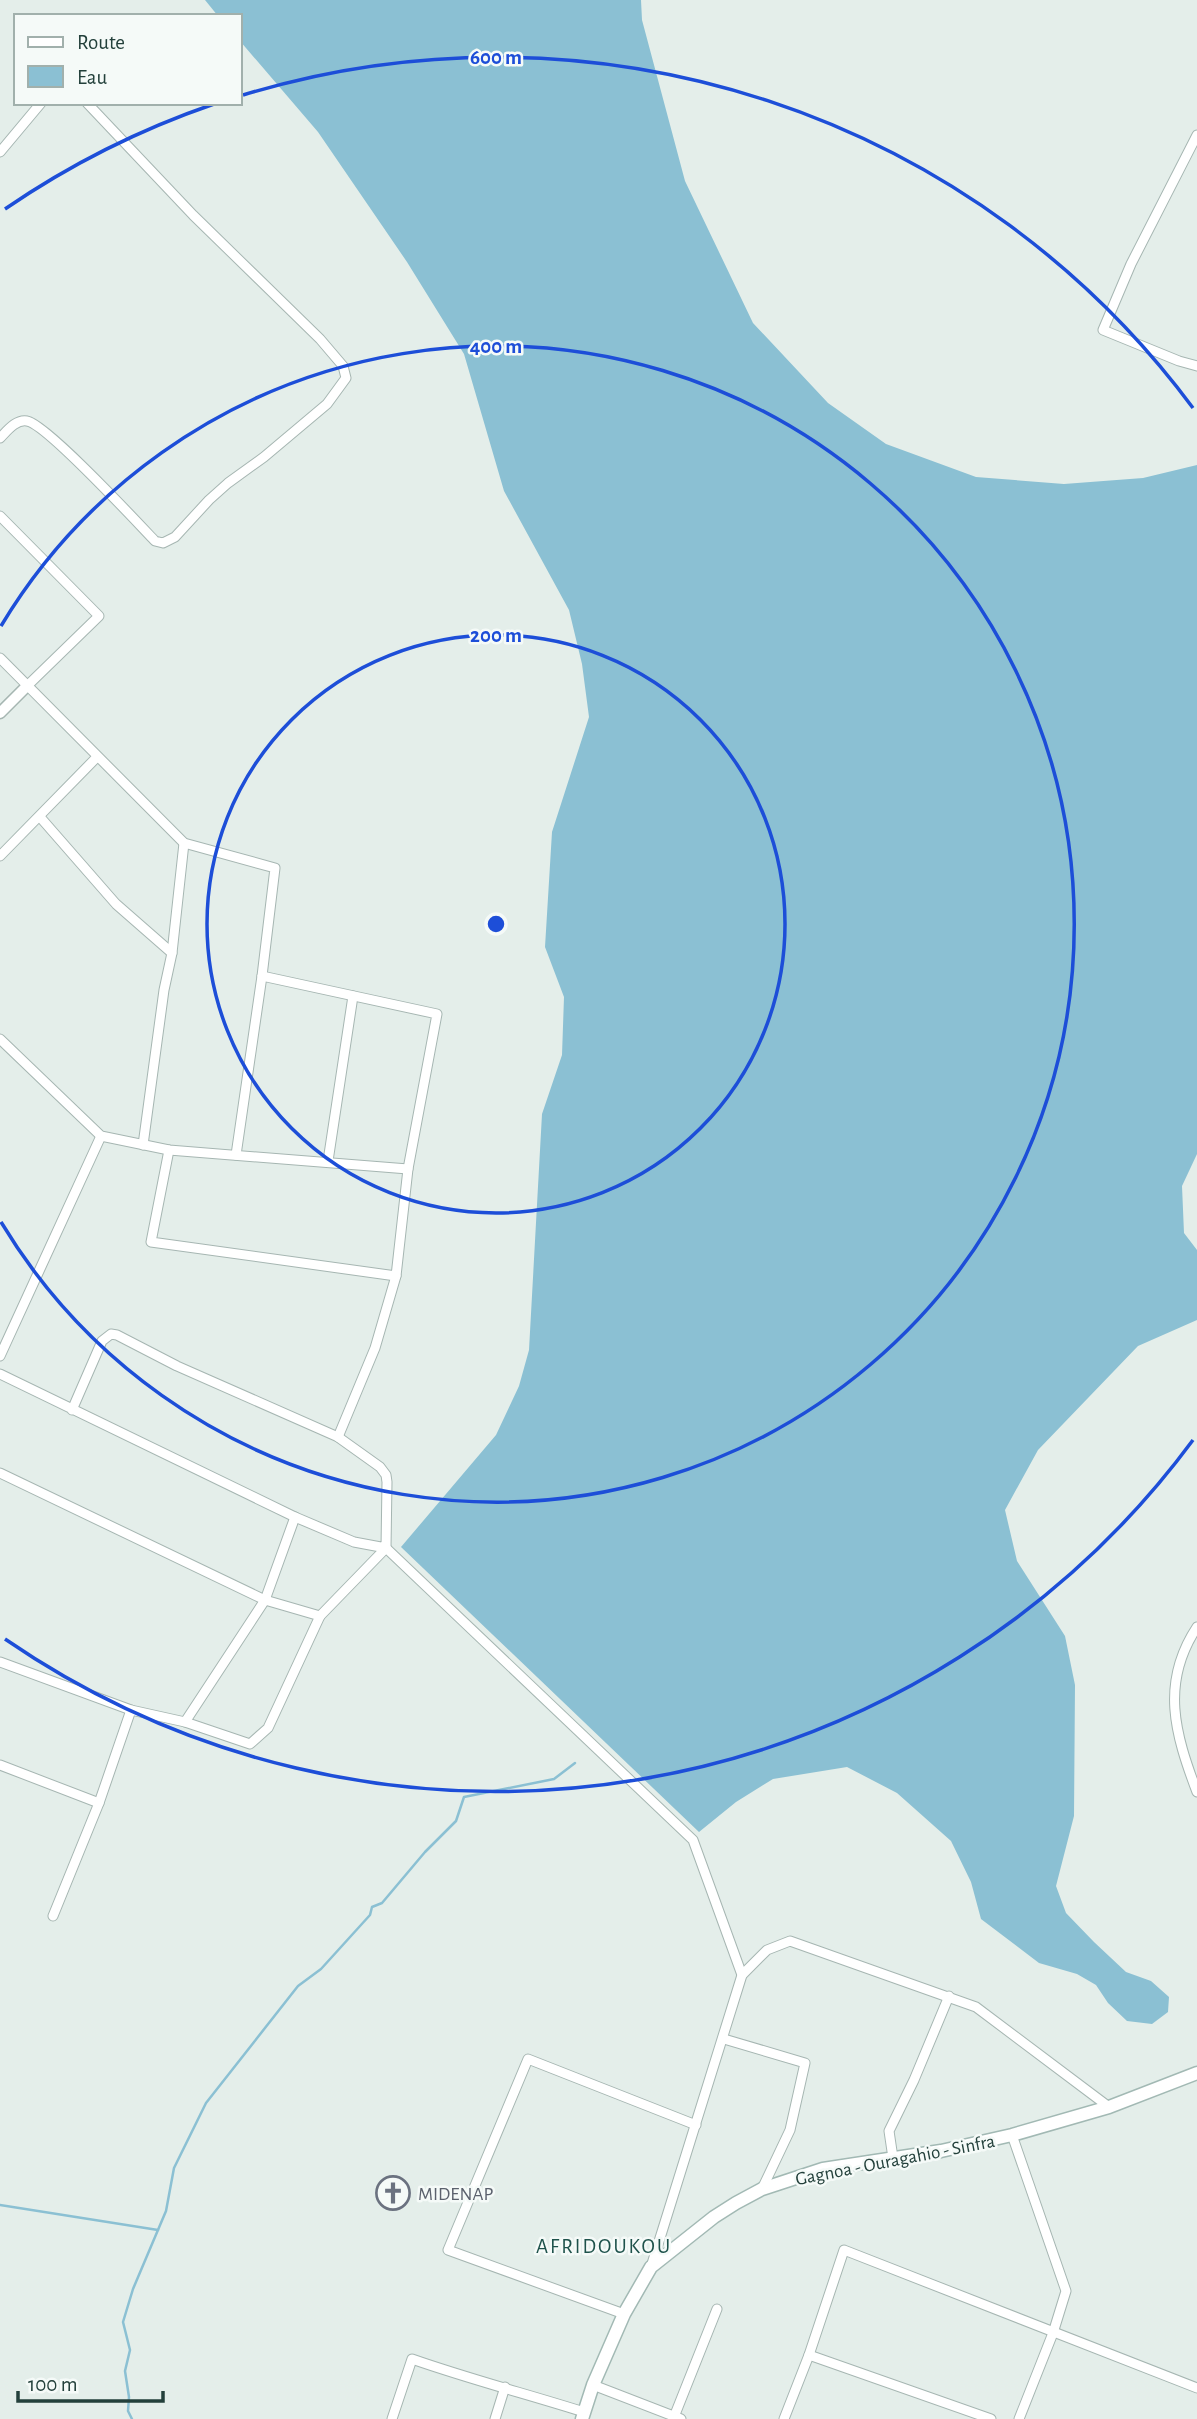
<svg xmlns="http://www.w3.org/2000/svg" width="1197" height="2419" font-family="'Alegreya Sans',sans-serif">
	<style>
		.water { fill: #8bc0d3 }
		.lines { fill: none; stroke-linecap: round; stroke-linejoin: round }
		.stream { stroke: #8bc0d3; stroke-width: 2.5 }
		.minor-casing { stroke: #a6b6b2; stroke-width: 11 }
		.tertiary-casing { stroke: #a6b6b2; stroke-width: 13 }
		.secondary-casing { stroke: #a2b9b4; stroke-width: 15 }
		.minor { stroke: #fff; stroke-width: 9 }
		.tertiary { stroke: #fff; stroke-width: 10 }
		.secondary { stroke: #fff; stroke-width: 12 }
		.ring { fill: none; stroke: #1d4ed8; stroke-width: 3.5 }
		.labels { text-anchor: middle; stroke-width: 5; stroke-linejoin: round; paint-order: stroke }
		.street-label { font-size: 19px; fill: #23403b; stroke: #f5faf8 }
		.worship-label { font-size: 19px; fill: #5b616d; stroke: #f5faf8; text-anchor: start }
		.neighbourhood-label { font-size: 21px; letter-spacing: 2px; fill: #1e524b; stroke: #f5faf8 }
		.centre { fill: #1d4ed8; stroke: #f5faf8; stroke-width: 3.5 }
		.ring-label { font-size: 21px; text-anchor: middle; font-weight: bold; fill: #1d4ed8; stroke: #f5faf8; stroke-width: 5; stroke-linejoin: round; paint-order: stroke }
	</style>
	<rect width="100%" height="100%" fill="#e4eeea"/>
	<polygon class="water" points="205,0 641,0 642,20 685,181 753,323 828,403 886,444 976,477 1064,484 1143,478 1197,465 1197,1154 1182,1186 1184,1233 1197,1250 1197,1320 1138,1346 1038,1450 1005,1510 1017,1561 1065,1636 1075,1685 1074,1816 1056,1886 1066,1913 1094,1942 1126,1972 1151,1981 1169,1997 1168,2012 1152,2024 1127,2021 1108,2003 1096,1985 1077,1974 1039,1963 981,1919 971,1882 951,1841 897,1793 847,1767 773,1779 736,1802 699,1832 401,1547 496,1435 519,1386 529,1350 542,1114 562,1055 564,997 545,947 552,832 589,717 582,664 569,610 504,491 464,354 407,262 318,132 240,41 240,16 218,16"/>
	<g class="lines">
		<g class="stream">
			<polyline points="0,2205 158,2230"/>
			<polyline points="132,2419 128,2411 129,2397 125,2371 130,2350 123,2322 133,2289 166,2211 174,2168 206,2103 298,1986 321,1969 370,1915 372,1907 382,1903 425,1852 456,1821 464,1797 554,1779 575,1763"/>
		</g>
		<g class="minor-casing">
			<g id="minor">
				<polyline points="1197,135 1131,264 1103,330 1179,361 1197,366"/>
				<polyline points="0,152 41,103"/>
				<path d="M 0,438 C 7,431 16,419 27,421 C 46,424 136,521 155,541 L 163,543 L 175,537 L 209,500 L 228,483 L 264,457 L 327,404 L 346,378 L 343,366 L 320,339 L 193,215 L 87,103"/>
				<polyline points="0,516 99,616 27,686"/>
				<polyline points="0,658 184,843 275,868 262,976 236,1155"/>
				<polyline points="40,817 116,904 172,953"/>
				<polyline points="0,856 97,757"/>
				<polyline points="0,1039 101,1136 169,1150 408,1169"/>
				<polyline points="143,1145 164,990 172,953 184,843"/>
				<polyline points="169,1150 151,1242 396,1276 408,1169 437,1014 262,976"/>
				<polyline points="328,1161 353,996"/>
				<polyline points="0,1356 101,1136"/>
				<polyline points="0,1374 295,1517 354,1542 386,1548 387,1482 386,1475 380,1467 338,1437 177,1366 117,1335 111,1334 102,1341 72,1410"/>
				<polyline points="338,1437 375,1348 396,1276"/>
				<polyline points="0,1473 265,1600 320,1616 386,1548 693,1840 742,1975"/>
				<path d="M 1197,1627 C 1160,1683 1175,1734 1197,1792"/>
				<polyline points="0,1662 131,1710 185,1722 250,1744 268,1728 320,1616"/>
				<polyline points="185,1722 265,1600 295,1517"/>
				<polyline points="0,1765 99,1803"/>
				<polyline points="53,1916 99,1803 131,1710"/>
				<polyline points="724,2039 805,2063 790,2130 762,2189"/>
				<polyline points="1012,2135 1066,2291 1053,2333 1019,2419"/>
				<polyline points="893,2158 889,2131 914,2080 949,1996"/>
				<polyline points="651,2267 742,1975 767,1950 790,1941 976,2007 1109,2107"/>
				<polyline points="624,2314 448,2250 528,2059 696,2125"/>
				<polyline points="809,2355 991,2419"/>
				<polyline points="593,2385 681,2419"/>
				<polyline points="674,2417 717,2309"/>
				<path d="M 392,2419 L 412,2359 C 469,2379 527,2394 584,2412"/>
				<polyline points="495,2419 505,2387"/>
				<polyline points="784,2419 809,2355 844,2250 1197,2388"/>
			</g>
		</g>
		<g class="tertiary-casing">
			<polyline id="tertiary" points="0,713 27,686"/>
		</g>
		<g class="secondary-casing">
			<polyline id="secondary" points="582,2419 593,2385 624,2314 651,2267 714,2217 736,2203 762,2189 823,2169 941,2151 1012,2135 1109,2107 1197,2073"/>
		</g>
		<use href="#minor" class="minor"/>
		<use href="#tertiary" class="tertiary"/>
		<use href="#secondary" class="secondary"/>
	</g>
	<g class="ring">
		<circle cx="496" cy="924" r="289"/>
		<path d="M1 626A578 578 0 1 1 1 1222"/>
		<path d="M1193 1440A867 867 0 0 1 5 1639M5 209A867 867 0 0 1 214 104M243 95A867 867 0 0 1 1193 408"/>
	</g>
	<defs>
		<g id="church-ring" transform="scale(1.75)"><circle r="9.5" fill="#f5faf8" stroke="#6b7280" stroke-width="1.5"/><path d="M-1.2-6h2.4v3.5h3.3v2.4h-3.3V6h-2.4V-.1h-3.3v-2.4h3.3Z" fill="#6b7280"/></g>
	</defs>
	<g fill-rule="evenodd">
		<use href="#church-ring" x="393" y="2193"/>
	</g>
	<g class="labels">
		<g class="street-label">
			<text transform="translate(895 2159) rotate(-11)" y="7">Gagnoa - Ouragahio - Sinfra</text>
		</g>
		<g class="worship-label">
			<text x="418" y="2200">MIDENAP</text>
		</g>
		<g class="neighbourhood-label">
			<text x="604" y="2253">AFRIDOUKOU</text>
		</g>
	</g>
	<circle cx="496" cy="924" r="10" class="centre"/>
	<g class="ring-label">
		<text x="496" y="64">600 m</text>
		<text x="496" y="353">400 m</text>
		<text x="496" y="642">200 m</text>
	</g>
	<rect x="14" y="14" width="228" height="91" fill="#f5faf8" stroke="#a1b0ac" stroke-width="2"/>
	<rect x="28" y="37" width="35" height="10" fill="#ffffff" stroke="#a1b0ac" stroke-width="2"/>
	<text x="77" y="49" font-size="21" fill="#23403b">Route</text>
	<rect x="28" y="66" width="35" height="21" fill="#8bc0d3" stroke="#a1b0ac" stroke-width="2"/>
	<text x="77" y="84" font-size="21" fill="#23403b">Eau</text>
	<path d="M18 2391v10h145v-10" fill="none" stroke="#23403b" stroke-width="3.5"/>
	<text x="28" y="2391" font-size="21" fill="#23403b" stroke="#f5faf8" stroke-width="5" paint-order="stroke">100 m</text>
</svg>
